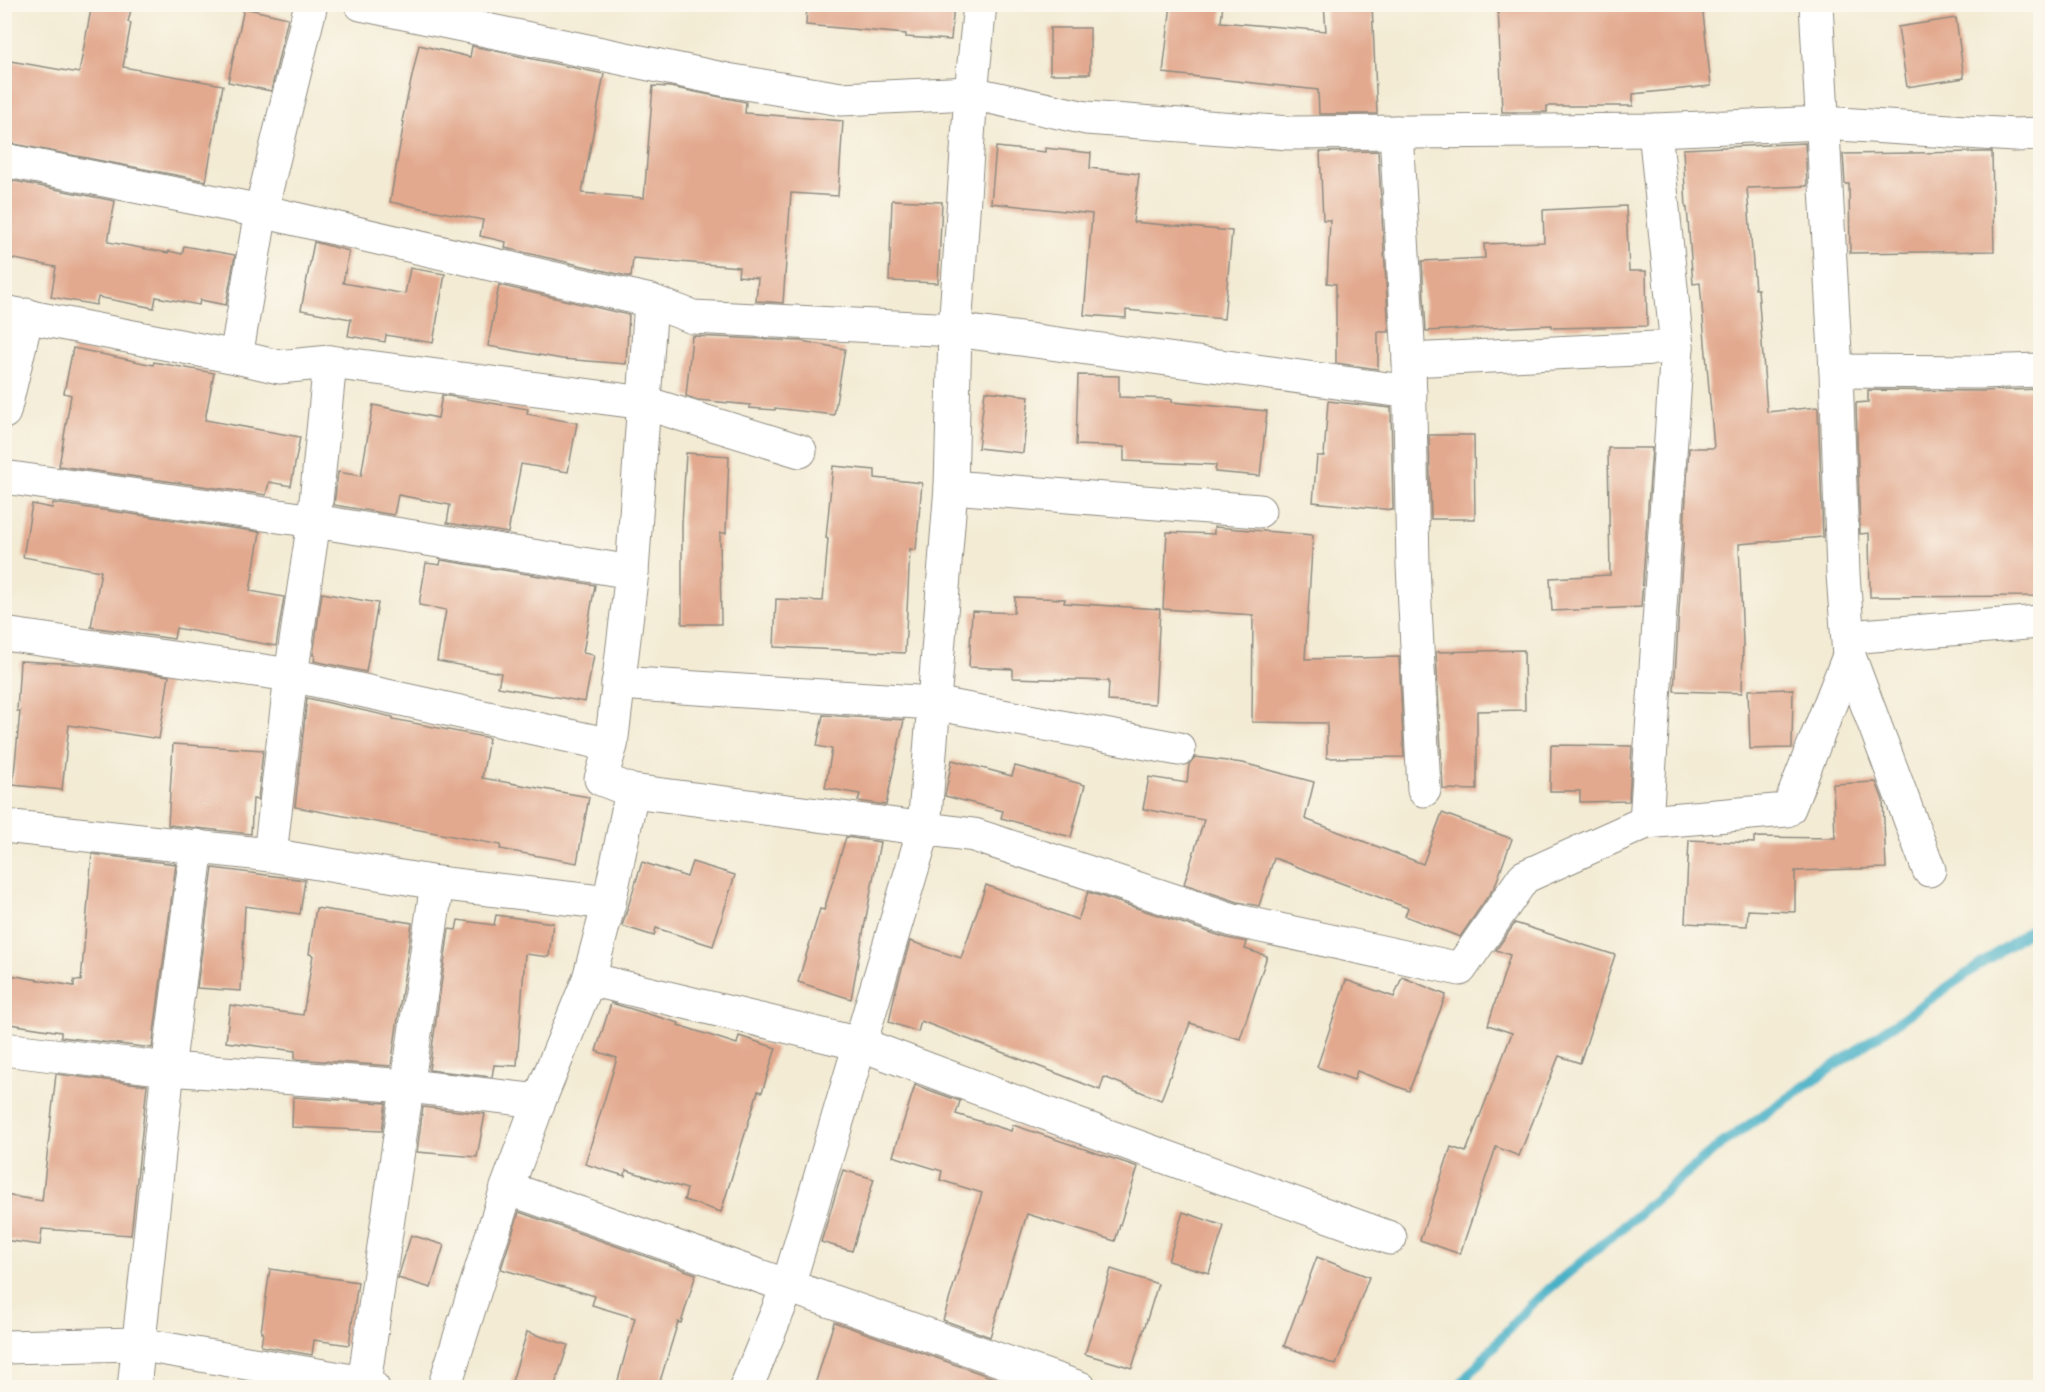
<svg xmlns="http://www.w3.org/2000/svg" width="2045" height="1392" font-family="'IM FELL French Canon',serif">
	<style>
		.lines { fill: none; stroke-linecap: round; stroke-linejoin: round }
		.stream { stroke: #48b1c7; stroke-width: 10 }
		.building { fill: #e2a98e }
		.street-casing { stroke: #8f8b80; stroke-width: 35 }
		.street { stroke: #fff; stroke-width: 33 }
	</style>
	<rect width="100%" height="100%" fill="#fbf7ec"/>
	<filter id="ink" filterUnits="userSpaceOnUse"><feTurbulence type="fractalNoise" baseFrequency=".0167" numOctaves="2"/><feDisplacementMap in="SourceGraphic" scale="12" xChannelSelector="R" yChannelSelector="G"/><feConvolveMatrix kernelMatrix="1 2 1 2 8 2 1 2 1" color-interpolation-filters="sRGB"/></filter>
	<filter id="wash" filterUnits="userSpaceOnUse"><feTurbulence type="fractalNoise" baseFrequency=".008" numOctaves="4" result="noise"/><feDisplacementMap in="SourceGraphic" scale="24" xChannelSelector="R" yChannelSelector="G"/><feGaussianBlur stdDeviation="1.35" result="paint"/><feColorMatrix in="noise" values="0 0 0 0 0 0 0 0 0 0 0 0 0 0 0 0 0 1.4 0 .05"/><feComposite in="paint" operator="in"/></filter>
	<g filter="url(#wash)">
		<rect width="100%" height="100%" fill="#f3ebd4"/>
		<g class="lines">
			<polyline class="stream" points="1457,1388 1529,1306 1720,1145 2040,923"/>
		</g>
		<g id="blocks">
			<g class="building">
				<polygon points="92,4 104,4 131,10 128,22 131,23 123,67 223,85 206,181 4,142 4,60 79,73"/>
				<polygon points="807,4 954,4 951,40 906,37 906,34 806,25"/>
				<polygon points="1171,4 1223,4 1221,22 1326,31 1324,4 1372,4 1377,114 1319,114 1318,90 1163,73"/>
				<polygon points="1498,4 1702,4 1711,86 1633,94 1633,106 1547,106 1547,112 1502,112"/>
				<polygon points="244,8 288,18 271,91 228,82"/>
				<polygon points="1956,18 1964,78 1907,87 1898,27"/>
				<rect x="1050" y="28" width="40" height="46"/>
				<polygon points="419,45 470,57 472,46 604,74 582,193 644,198 653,86 670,87 746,102 745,113 843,121 838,196 791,193 783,303 756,301 758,278 738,276 739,267 633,258 631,277 505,248 506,242 480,236 483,220 390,202 404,122 402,121"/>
				<polygon points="1805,143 1807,186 1747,188 1755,289 1758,289 1767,412 1818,407 1823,537 1739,544 1743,644 1742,693 1674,691 1689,448 1714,448 1700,283 1693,284 1687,208 1686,208 1683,149"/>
				<polygon points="996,147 1045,152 1045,148 1091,153 1090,168 1139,174 1133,222 1232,231 1224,319 1126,310 1126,318 1084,315 1092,214 991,203"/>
				<polygon points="1378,151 1389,332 1378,332 1378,369 1336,363 1336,284 1327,283 1330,220 1323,220 1320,152"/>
				<polygon points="1979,152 1992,152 1994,251 1850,253 1849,184 1845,184 1843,154"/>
				<polygon points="4,179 115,201 108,242 168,253 169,251 182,254 184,246 235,255 226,305 200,300 199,305 156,297 154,308 98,297 96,305 51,297 56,267 4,257"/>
				<polygon points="892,200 942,202 938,283 889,281"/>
				<polygon points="1626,206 1629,271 1646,271 1647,326 1552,328 1552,325 1426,331 1422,261 1485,258 1484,244 1544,242 1543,210"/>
				<polygon points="314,242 349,251 343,283 405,294 410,268 445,274 433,343 386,335 385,342 348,336 351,319 301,310"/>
				<polygon points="499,285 629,315 626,364 562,359 488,346"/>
				<polygon points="692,336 801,341 845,349 834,415 775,408 775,410 749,408 750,405 698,400 686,396"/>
				<polygon points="73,348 153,365 154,362 214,373 205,420 300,437 291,486 269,482 266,495 59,466 71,395 64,393"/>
				<polygon points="1078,375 1119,376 1119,397 1172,399 1172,402 1267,411 1260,476 1215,472 1216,465 1124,461 1124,447 1076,445"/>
				<polygon points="2040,389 2040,596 1870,597 1869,533 1860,534 1856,403 1868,402 1868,390 1979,391"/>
				<polygon points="985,391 1029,396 1023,453 978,448"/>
				<polygon points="442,395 528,409 527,414 577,423 568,472 521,464 508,533 447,523 450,505 398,495 394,515 334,505 338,472 361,476 373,405 438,418"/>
				<polygon points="1328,401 1391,408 1393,510 1313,502 1317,456 1324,456"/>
				<polygon points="1429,435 1474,435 1475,519 1431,519"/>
				<polygon points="1608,448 1652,448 1641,607 1552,611 1550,578 1610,575"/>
				<polygon points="686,453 729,456 726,533 720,533 721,624 682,624 682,524"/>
				<polygon points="833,466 875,470 875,478 922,483 916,550 910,549 905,653 774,647 776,599 823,601 828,539 826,538"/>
				<polygon points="53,503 260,532 250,591 284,597 276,646 176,628 174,639 91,627 101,571 23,557 32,504 52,508"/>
				<polygon points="1214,527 1313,535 1305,659 1399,657 1404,757 1327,758 1327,723 1252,722 1253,615 1163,609 1167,532 1214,534"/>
				<polygon points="441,560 595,585 583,653 594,655 585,702 498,687 501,673 437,661 446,610 419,605 426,563 440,565"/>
				<polygon points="322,593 378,603 366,672 314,661 315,656 313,655"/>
				<polygon points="1015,597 1065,599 1064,603 1160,609 1155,704 1108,701 1109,681 1013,678 1013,669 969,667 972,611 1014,613"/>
				<polygon points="1524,650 1525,710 1477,711 1477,790 1443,789 1436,652"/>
				<polygon points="20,661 80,664 169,676 159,739 69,725 62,790 13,785 20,711 17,711"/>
				<polygon points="1793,689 1792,748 1750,749 1748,690"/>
				<polygon points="307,698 393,717 393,719 489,738 482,778 589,797 577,863 500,849 501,845 295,807"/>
				<polygon points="823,715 904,720 886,805 858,801 860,794 825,788 832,749 817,746"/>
				<polygon points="173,744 263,750 258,800 253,799 251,834 168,825"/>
				<polygon points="1551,745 1632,746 1629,801 1580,802 1580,791 1550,791"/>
				<polygon points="1195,757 1243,763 1314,782 1305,819 1423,864 1442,813 1512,839 1495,886 1460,937 1405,916 1408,908 1274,858 1259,906 1238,902 1184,884 1204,820 1143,809 1149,777 1187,783 1189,764"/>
				<polygon points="952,760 1012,776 1015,766 1085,785 1071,837 1001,818 1003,811 945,796"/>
				<polygon points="1876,782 1883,800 1886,868 1795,871 1795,912 1748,910 1747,926 1685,923 1689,840 1754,843 1754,837 1835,838 1833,784"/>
				<polygon points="846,837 880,842 851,999 798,982 820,909 824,910"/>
				<polygon points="92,854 176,864 152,1048 61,1037 61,1032 4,1023 4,974 74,986 74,980 81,981"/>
				<polygon points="642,862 687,877 692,862 735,875 713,946 656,928 654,936 622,926"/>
				<polygon points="213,868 305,880 300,914 245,906 241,991 197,988"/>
				<polygon points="986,885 1078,920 1088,892 1227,938 1247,942 1245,949 1267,956 1240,1039 1190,1023 1161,1100 1104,1077 1100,1090 921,1021 918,1032 889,1022 895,993 910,941 961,958"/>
				<polygon points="316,908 412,923 391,1066 295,1059 295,1051 226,1042 230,1005 303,1015 313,955 309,954"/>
				<polygon points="496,915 553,923 549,957 525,954 517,1066 494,1065 492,1077 429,1070 449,929 456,930 458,920 494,925"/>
				<polygon points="1515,923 1615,955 1580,1063 1559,1056 1519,1156 1496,1147 1460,1254 1420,1240 1451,1147 1466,1152 1512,1033 1488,1025 1510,955 1496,950"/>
				<polygon points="1402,977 1446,995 1409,1091 1357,1071 1354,1080 1317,1067 1346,980 1394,997"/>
				<polygon points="611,1003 679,1023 678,1025 737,1044 739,1036 776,1048 762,1092 758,1091 721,1212 684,1200 687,1189 626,1170 625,1176 585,1164 617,1058 596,1051"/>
				<polygon points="56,1074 147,1085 131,1235 42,1229 40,1245 4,1240 4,1195 42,1201"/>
				<polygon points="915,1085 960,1101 956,1114 1011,1131 1013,1125 1138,1167 1115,1241 1027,1214 990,1337 943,1320 982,1193 940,1180 942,1171 893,1156"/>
				<polygon points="293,1097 386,1103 382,1131 292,1127"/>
				<polygon points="423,1107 485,1114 477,1157 417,1152"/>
				<polygon points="843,1170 874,1179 852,1251 821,1242"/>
				<polygon points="519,1212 696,1274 681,1323 678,1322 658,1388 616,1388 635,1318 592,1305 595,1296 501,1269"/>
				<polygon points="1183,1212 1224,1226 1209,1273 1168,1261"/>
				<polygon points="411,1235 444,1245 431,1288 398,1278"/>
				<polygon points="1317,1257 1369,1277 1336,1365 1284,1346"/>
				<polygon points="270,1269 358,1282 349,1345 314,1340 312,1355 261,1346 263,1332 261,1332"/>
				<polygon points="1111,1269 1158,1284 1132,1368 1085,1354"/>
				<polygon points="834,1322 1022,1388 814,1388"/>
				<polygon points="527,1332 568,1345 554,1388 510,1388"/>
			</g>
		</g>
	</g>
	<g filter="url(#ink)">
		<use href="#blocks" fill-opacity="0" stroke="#8f8b80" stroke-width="1.5"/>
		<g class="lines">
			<g class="street-casing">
				<g id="street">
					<polyline points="361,4 727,80 841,99 971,93 1086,118 1289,133 1655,130 1823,123 2014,135 2040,134"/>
					<polyline points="1816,4 1836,371 1843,574 1849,656 1929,870"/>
					<polyline points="1396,132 1409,360"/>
					<polyline points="4,160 261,211 651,301 693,317 955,330 1410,392"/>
					<polyline points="651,301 632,572 611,745 601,779 632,791 974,835 1233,920 1460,969 1524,877 1646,822 1787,810 1789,808 1849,656"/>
					<polyline points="4,312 236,357 279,367 330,362 645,403 800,451"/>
					<polyline points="236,357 261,211 311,4"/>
					<polyline points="1836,371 1979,372 2040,370"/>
					<polyline points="4,412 27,315"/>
					<polyline points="4,477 314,521 632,572"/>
					<polyline points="951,487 1259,511"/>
					<polyline points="4,634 291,675 611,745"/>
					<polyline points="1848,637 2040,622"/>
					<polyline points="618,683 933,703 1179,749"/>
					<polyline points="1424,790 1413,565 1409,360 1677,347 1655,130"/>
					<polyline points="1646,822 1677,347"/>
					<polyline points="4,826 270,855 437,883 609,903"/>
					<polyline points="270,855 291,675 314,521 330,362"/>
					<polyline points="589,979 860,1044 924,829 951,487 955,330 971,93 980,4"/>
					<polyline points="4,1049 168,1069 408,1086 539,1101"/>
					<polyline points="507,1188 1080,1388"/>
					<polyline points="4,1347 137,1344 364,1383 373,1388"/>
					<polyline points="364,1383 437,883"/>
					<polyline points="134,1388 168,1069 197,846"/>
					<polyline points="444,1388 507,1188 539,1101 589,979 609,903 632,791"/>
					<polyline points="746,1388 788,1286 860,1044 1069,1122 1390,1238"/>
				</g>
			</g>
			<use href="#street" class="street"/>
		</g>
	</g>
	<rect width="2045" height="1392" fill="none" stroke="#fbf7ec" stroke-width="24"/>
</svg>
